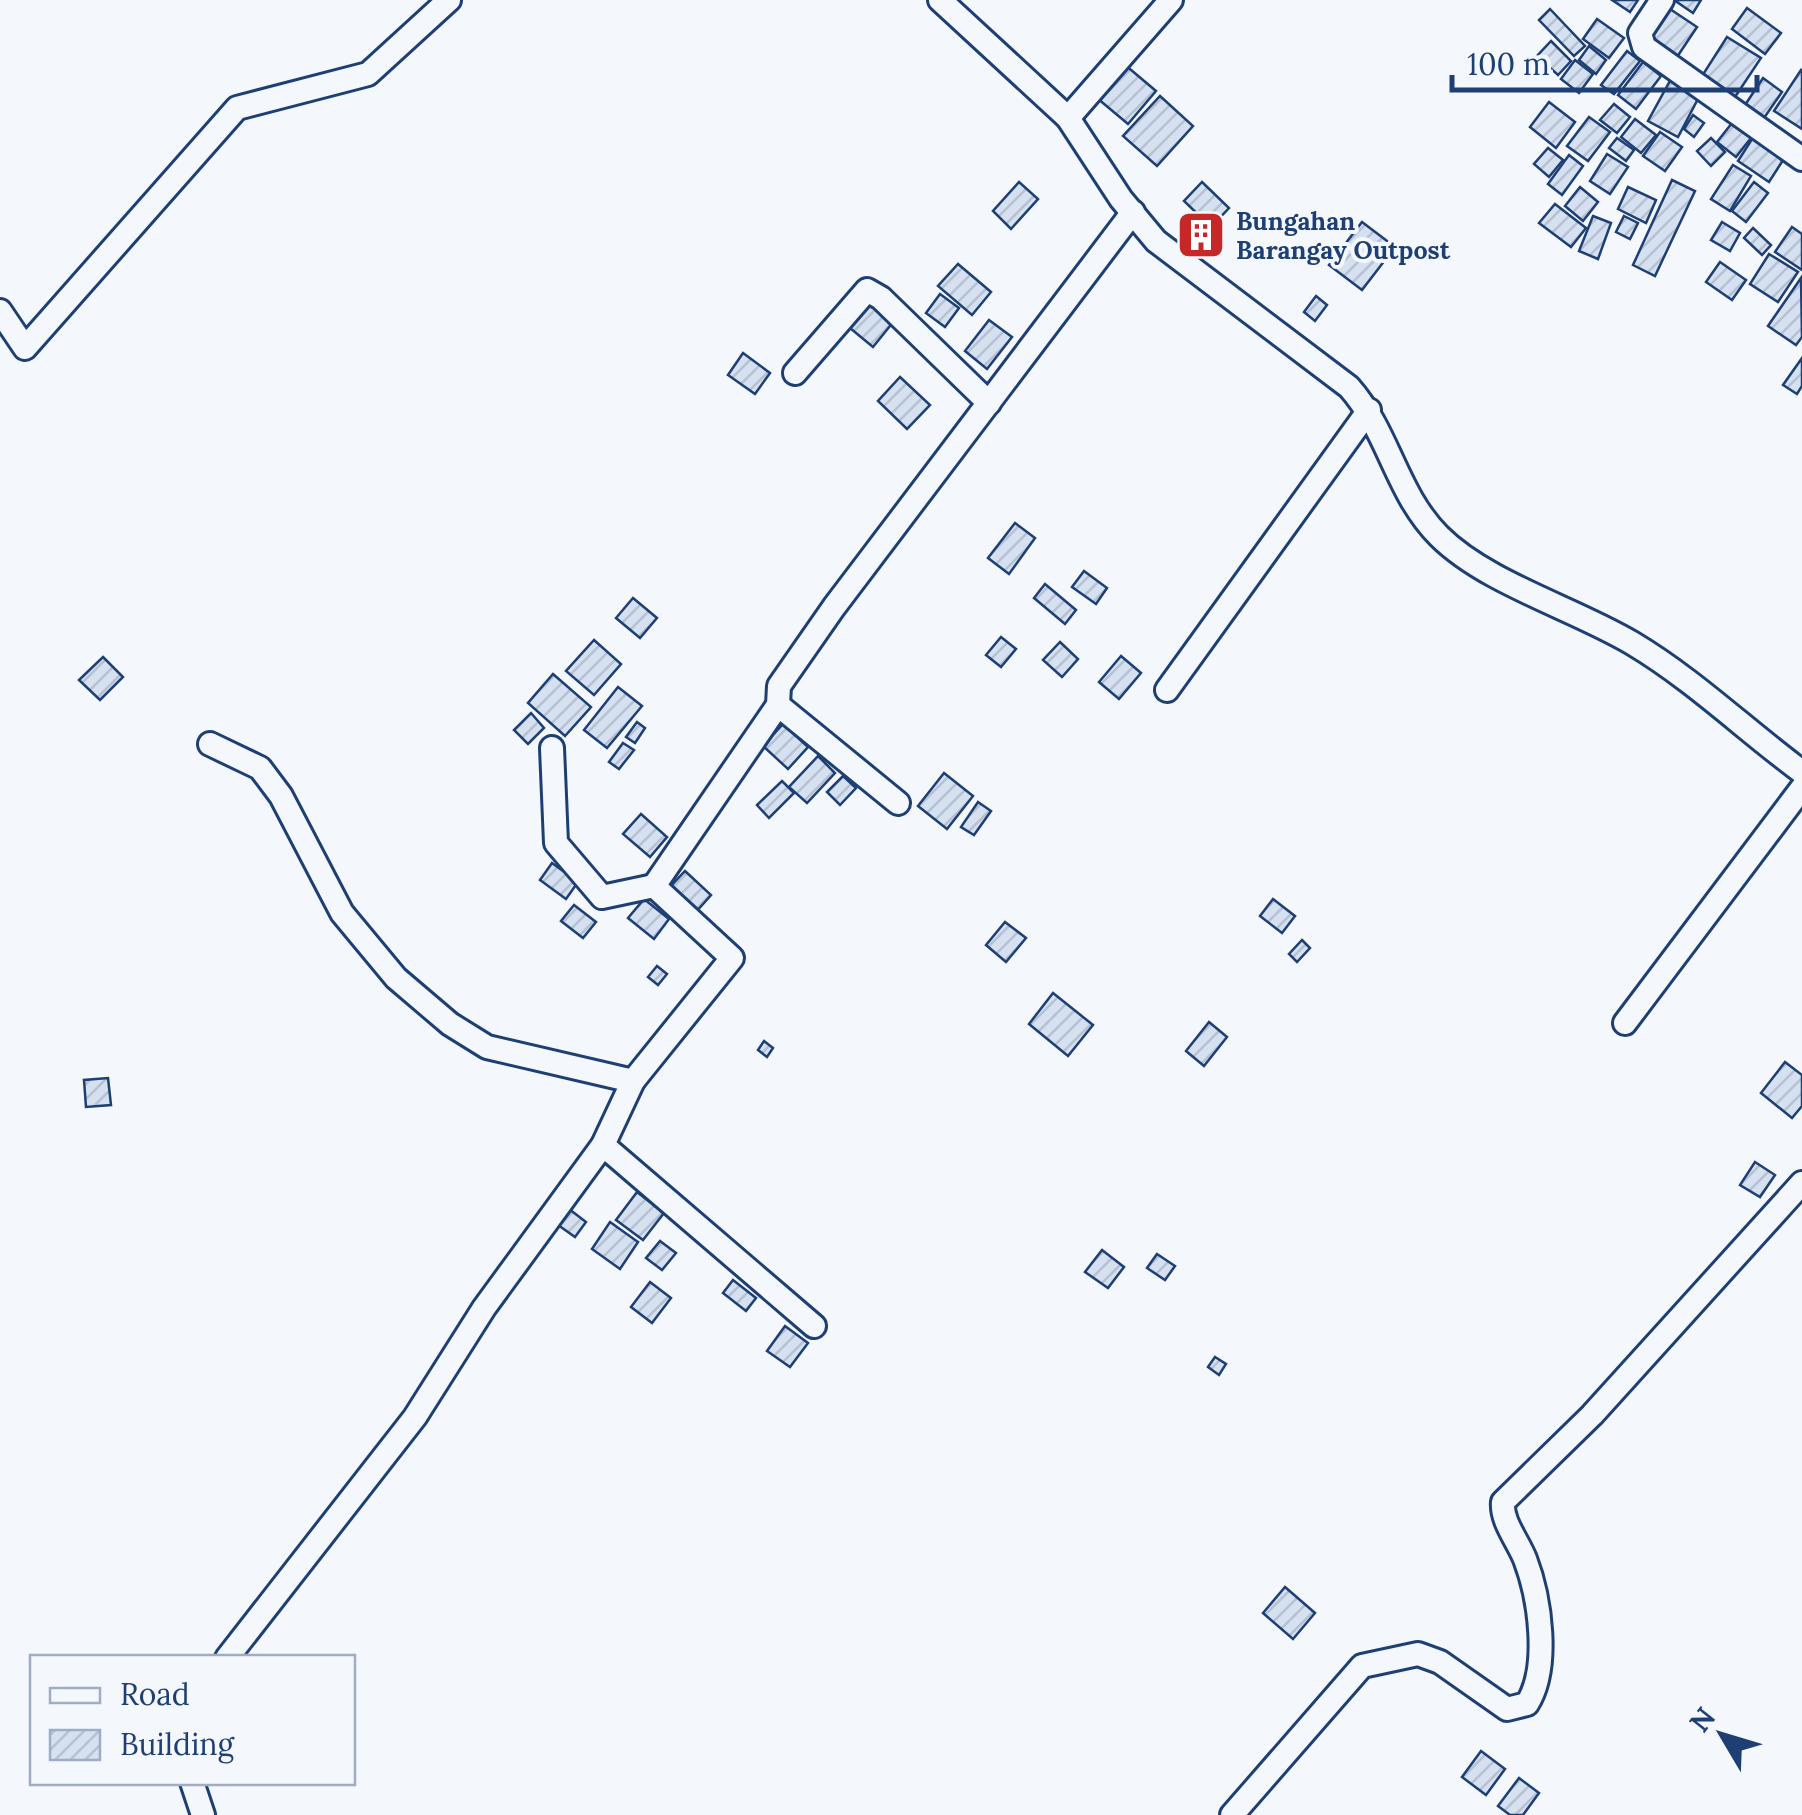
<svg xmlns="http://www.w3.org/2000/svg" width="1802" height="1815" font-family="Lora,serif">
	<style>
		.building { fill: url(#building-hatch); stroke: #1d3f73; stroke-width: 2.5 }
		.lines { fill: none; stroke-linecap: round; stroke-linejoin: round }
		.minor-casing { stroke: #1d3f73; stroke-width: 28 }
		.minor { stroke: #f4f7fb; stroke-width: 22 }
		.labels { text-anchor: middle; stroke-width: 8; stroke-linejoin: round; paint-order: stroke }
		.poi-label { font-size: 25px; font-weight: bold; fill: #1d3f73; stroke: #f4f7fb; text-anchor: start }
	</style>
	<defs>
		<pattern id="building-hatch" width="6" height="6" patternUnits="userSpaceOnUse" patternTransform="scale(2.5)"><rect width="6" height="6" fill="#d5e0f0"/><path d="M-1 1l2-2M0 6l6-6M5 7l2-2" fill="none" stroke="#b6c1d1"/></pattern>
	</defs>
	<rect width="100%" height="100%" fill="#f4f7fb"/>
	<g class="building">
		<polygon points="1612,0 1638,0 1630,12"/>
		<polygon points="1674,0 1701,0 1693,13"/>
		<polygon points="1747,8 1781,33 1765,54 1732,29"/>
		<polygon points="1550,9 1585,46 1574,56 1539,20"/>
		<polygon points="1670,9 1697,27 1677,57 1650,40"/>
		<polygon points="1597,19 1624,38 1609,58 1583,39"/>
		<polygon points="1727,37 1761,58 1735,97 1702,76"/>
		<polygon points="1551,41 1571,61 1558,75 1537,56"/>
		<polygon points="1589,46 1606,60 1596,74 1579,60"/>
		<polygon points="1627,51 1640,61 1614,94 1601,85"/>
		<polygon points="1575,60 1593,74 1579,93 1561,79"/>
		<polygon points="1643,62 1661,76 1636,109 1618,95"/>
		<polygon points="1124,64 1156,91 1128,124 1097,98"/>
		<polygon points="1801,70 1802,71 1802,129 1774,111"/>
		<polygon points="1763,78 1782,92 1764,118 1745,105"/>
		<polygon points="1671,79 1700,95 1678,137 1648,121"/>
		<polygon points="1160,96 1193,126 1157,166 1123,136"/>
		<polygon points="1549,102 1575,122 1556,148 1530,127"/>
		<polygon points="1614,104 1630,117 1617,133 1600,120"/>
		<polygon points="1693,115 1704,123 1694,137 1684,129"/>
		<polygon points="1589,117 1610,132 1588,161 1567,146"/>
		<polygon points="1635,119 1656,135 1641,153 1621,137"/>
		<polygon points="1732,123 1751,138 1736,157 1717,142"/>
		<polygon points="1660,132 1682,147 1665,171 1643,156"/>
		<polygon points="1754,136 1785,157 1769,182 1738,161"/>
		<polygon points="1617,138 1634,150 1626,161 1609,148"/>
		<polygon points="1711,138 1725,152 1711,166 1697,151"/>
		<polygon points="1548,148 1563,160 1549,177 1534,164"/>
		<polygon points="1607,154 1628,167 1610,194 1590,181"/>
		<polygon points="1569,155 1583,166 1562,195 1548,184"/>
		<polygon points="1733,165 1751,176 1730,211 1711,199"/>
		<polygon points="1672,180 1695,191 1655,276 1633,265"/>
		<polygon points="1019,182 1038,199 1011,229 993,211"/>
		<polygon points="1202,182 1229,208 1211,227 1184,201"/>
		<polygon points="1754,182 1768,193 1746,222 1732,211"/>
		<polygon points="1580,187 1598,202 1583,221 1565,206"/>
		<polygon points="1628,187 1656,200 1646,223 1618,209"/>
		<polygon points="1555,204 1586,228 1571,247 1539,223"/>
		<polygon points="1593,216 1611,223 1598,259 1579,251"/>
		<polygon points="1624,216 1638,223 1630,239 1616,232"/>
		<polygon points="1199,219 1218,237 1204,251 1185,233"/>
		<polygon points="1362,222 1395,247 1362,290 1329,265"/>
		<polygon points="1722,222 1740,233 1730,251 1711,240"/>
		<polygon points="1792,227 1802,234 1802,270 1775,252"/>
		<polygon points="1753,228 1771,245 1762,255 1744,238"/>
		<polygon points="1769,254 1798,272 1778,302 1750,284"/>
		<polygon points="1720,262 1746,280 1732,300 1706,282"/>
		<polygon points="958,264 991,292 972,315 938,286"/>
		<polygon points="1801,278 1802,337 1796,345 1768,326"/>
		<polygon points="940,294 959,308 945,327 926,313"/>
		<polygon points="1316,296 1327,305 1315,321 1304,312"/>
		<polygon points="871,302 894,321 873,347 850,328"/>
		<polygon points="989,320 1012,337 987,369 965,351"/>
		<polygon points="743,353 770,373 755,394 728,375"/>
		<polygon points="1802,358 1802,386 1797,394 1783,385"/>
		<polygon points="900,377 930,405 907,429 878,401"/>
		<polygon points="1015,523 1035,538 1009,574 988,558"/>
		<polygon points="1084,571 1107,588 1096,604 1072,587"/>
		<polygon points="1045,584 1076,610 1065,624 1034,598"/>
		<polygon points="633,598 657,618 640,638 616,618"/>
		<polygon points="1001,637 1016,649 1001,667 986,655"/>
		<polygon points="594,640 621,664 594,695 566,671"/>
		<polygon points="1060,642 1078,659 1062,677 1043,660"/>
		<polygon points="1121,656 1141,673 1119,699 1099,682"/>
		<polygon points="103,657 123,677 100,700 79,680"/>
		<polygon points="553,674 591,707 565,736 528,703"/>
		<polygon points="618,687 642,706 607,748 584,730"/>
		<polygon points="531,713 544,728 528,744 514,730"/>
		<polygon points="637,722 645,728 635,743 626,737"/>
		<polygon points="783,724 808,747 788,769 763,746"/>
		<polygon points="623,743 634,750 619,769 609,762"/>
		<polygon points="818,756 835,773 807,803 789,787"/>
		<polygon points="944,773 973,796 947,829 918,806"/>
		<polygon points="843,776 856,788 840,805 827,792"/>
		<polygon points="782,781 794,793 769,818 757,805"/>
		<polygon points="978,802 991,811 974,835 961,827"/>
		<polygon points="641,814 667,837 650,857 623,834"/>
		<polygon points="552,863 578,882 566,899 540,880"/>
		<polygon points="685,871 711,895 695,913 668,889"/>
		<polygon points="644,899 669,919 654,939 628,918"/>
		<polygon points="1273,899 1295,916 1282,933 1260,916"/>
		<polygon points="574,905 596,922 583,938 561,921"/>
		<polygon points="1005,922 1026,938 1006,962 986,945"/>
		<polygon points="1302,940 1310,948 1297,962 1289,954"/>
		<polygon points="657,966 667,974 658,985 648,977"/>
		<polygon points="1053,993 1093,1025 1068,1056 1029,1024"/>
		<polygon points="1209,1022 1227,1037 1204,1066 1186,1051"/>
		<polygon points="764,1041 773,1048 767,1057 758,1050"/>
		<polygon points="1785,1062 1802,1075 1802,1106 1792,1118 1761,1093"/>
		<polygon points="108,1078 111,1105 86,1107 84,1080"/>
		<polygon points="1755,1162 1775,1175 1760,1197 1740,1185"/>
		<polygon points="637,1192 664,1213 643,1240 616,1220"/>
		<polygon points="569,1209 586,1222 575,1237 558,1225"/>
		<polygon points="610,1222 638,1242 620,1269 592,1249"/>
		<polygon points="660,1241 676,1253 662,1270 646,1258"/>
		<polygon points="1102,1250 1124,1267 1108,1288 1085,1272"/>
		<polygon points="1157,1254 1175,1266 1165,1280 1147,1268"/>
		<polygon points="733,1280 756,1298 746,1311 723,1293"/>
		<polygon points="650,1282 671,1298 652,1323 631,1307"/>
		<polygon points="785,1326 808,1343 790,1367 767,1351"/>
		<polygon points="1215,1357 1226,1364 1219,1375 1208,1367"/>
		<polygon points="1285,1587 1315,1613 1293,1639 1263,1613"/>
		<polygon points="1481,1751 1505,1769 1486,1795 1462,1777"/>
		<polygon points="1519,1778 1539,1793 1523,1815 1510,1815 1498,1806"/>
	</g>
	<g class="lines">
		<g class="minor-casing">
			<g id="minor">
				<path d="M 940,0 L 1068,118 L 1121,199 L 1156,241 L 1349,387 C 1389,432 1396,493 1439,536 C 1486,583 1573,608 1632,643 C 1694,680 1744,729 1802,772"/>
				<polyline points="1662,0 1640,33 1644,47 1802,159"/>
				<polyline points="1068,118 1171,0"/>
				<polyline points="0,311 25,348 237,108 368,74 449,0"/>
				<polyline points="795,373 867,290 881,298 989,403"/>
				<polyline points="1167,690 1369,410"/>
				<polyline points="778,705 898,803"/>
				<polyline points="210,744 260,768 281,796 342,913 396,978 450,1024 487,1047 633,1081"/>
				<polyline points="552,748 556,843 602,897 654,886"/>
				<polyline points="1625,1023 1802,788"/>
				<polyline points="603,1145 814,1326"/>
				<polyline points="227,1658 415,1417 484,1308 603,1145 633,1081 732,958 654,886 778,705 779,686 834,607 1133,212"/>
				<polyline points="192,1782 203,1815"/>
				<path d="M 1232,1815 L 1362,1666 L 1418,1654 L 1440,1662 L 1507,1709 L 1527,1704 C 1550,1668 1540,1598 1525,1559 C 1518,1541 1501,1521 1503,1502 L 1592,1415 L 1802,1183"/>
			</g>
		</g>
		<use href="#minor" class="minor"/>
	</g>
	<defs>
		<g id="building-square" transform="scale(2.5)"><rect x="-9" y="-9" width="18" height="18" rx="4" fill="#c62828" stroke="#f4f7fb"/><path d="M-4-6H4V6H1V3H-1V6H-4ZM-2.5-4.3h1.7v1.8h-1.7ZM.8-4.3h1.7v1.8H.8ZM-2.5-1h1.7V.8h-1.7ZM.8-1h1.7V.8H.8Z" fill="#fff"/></g>
	</defs>
	<g fill-rule="evenodd">
		<use href="#building-square" x="1201" y="235"/>
	</g>
	<g class="labels">
		<g class="poi-label">
			<text x="1236" y="230">Bungahan<tspan x="1236" dy="29">Barangay Outpost</tspan></text>
		</g>
	</g>
	<rect x="30" y="1655" width="325" height="130" fill="#f4f7fb" stroke="#9eadc5" stroke-width="2.5"/>
	<rect x="50" y="1688" width="50" height="15" fill="#f4f7fb" stroke="#9eadc5" stroke-width="2.5"/>
	<text x="120" y="1705" font-size="30" fill="#1d3f73">Road</text>
	<rect x="50" y="1730" width="50" height="30" fill="url(#building-hatch)" stroke="#9eadc5" stroke-width="2.5"/>
	<text x="120" y="1755" font-size="30" fill="#1d3f73">Building</text>
	<g transform="translate(1722 1735) rotate(308)" stroke="#f4f7fb" stroke-width="8" paint-order="stroke">
	<path d="M0-8L18 38L0 25L-18 38Z" fill="#1d3f73"/>
	<text y="-15" font-size="28" font-weight="bold" text-anchor="middle" fill="#1d3f73">N</text>
	</g>
	<path d="M1452 75v15h305v-15" fill="none" stroke="#1d3f73" stroke-width="5"/>
	<text x="1467" y="75" font-size="30" fill="#1d3f73" stroke="#f4f7fb" stroke-width="8" paint-order="stroke">100 m</text>
</svg>
